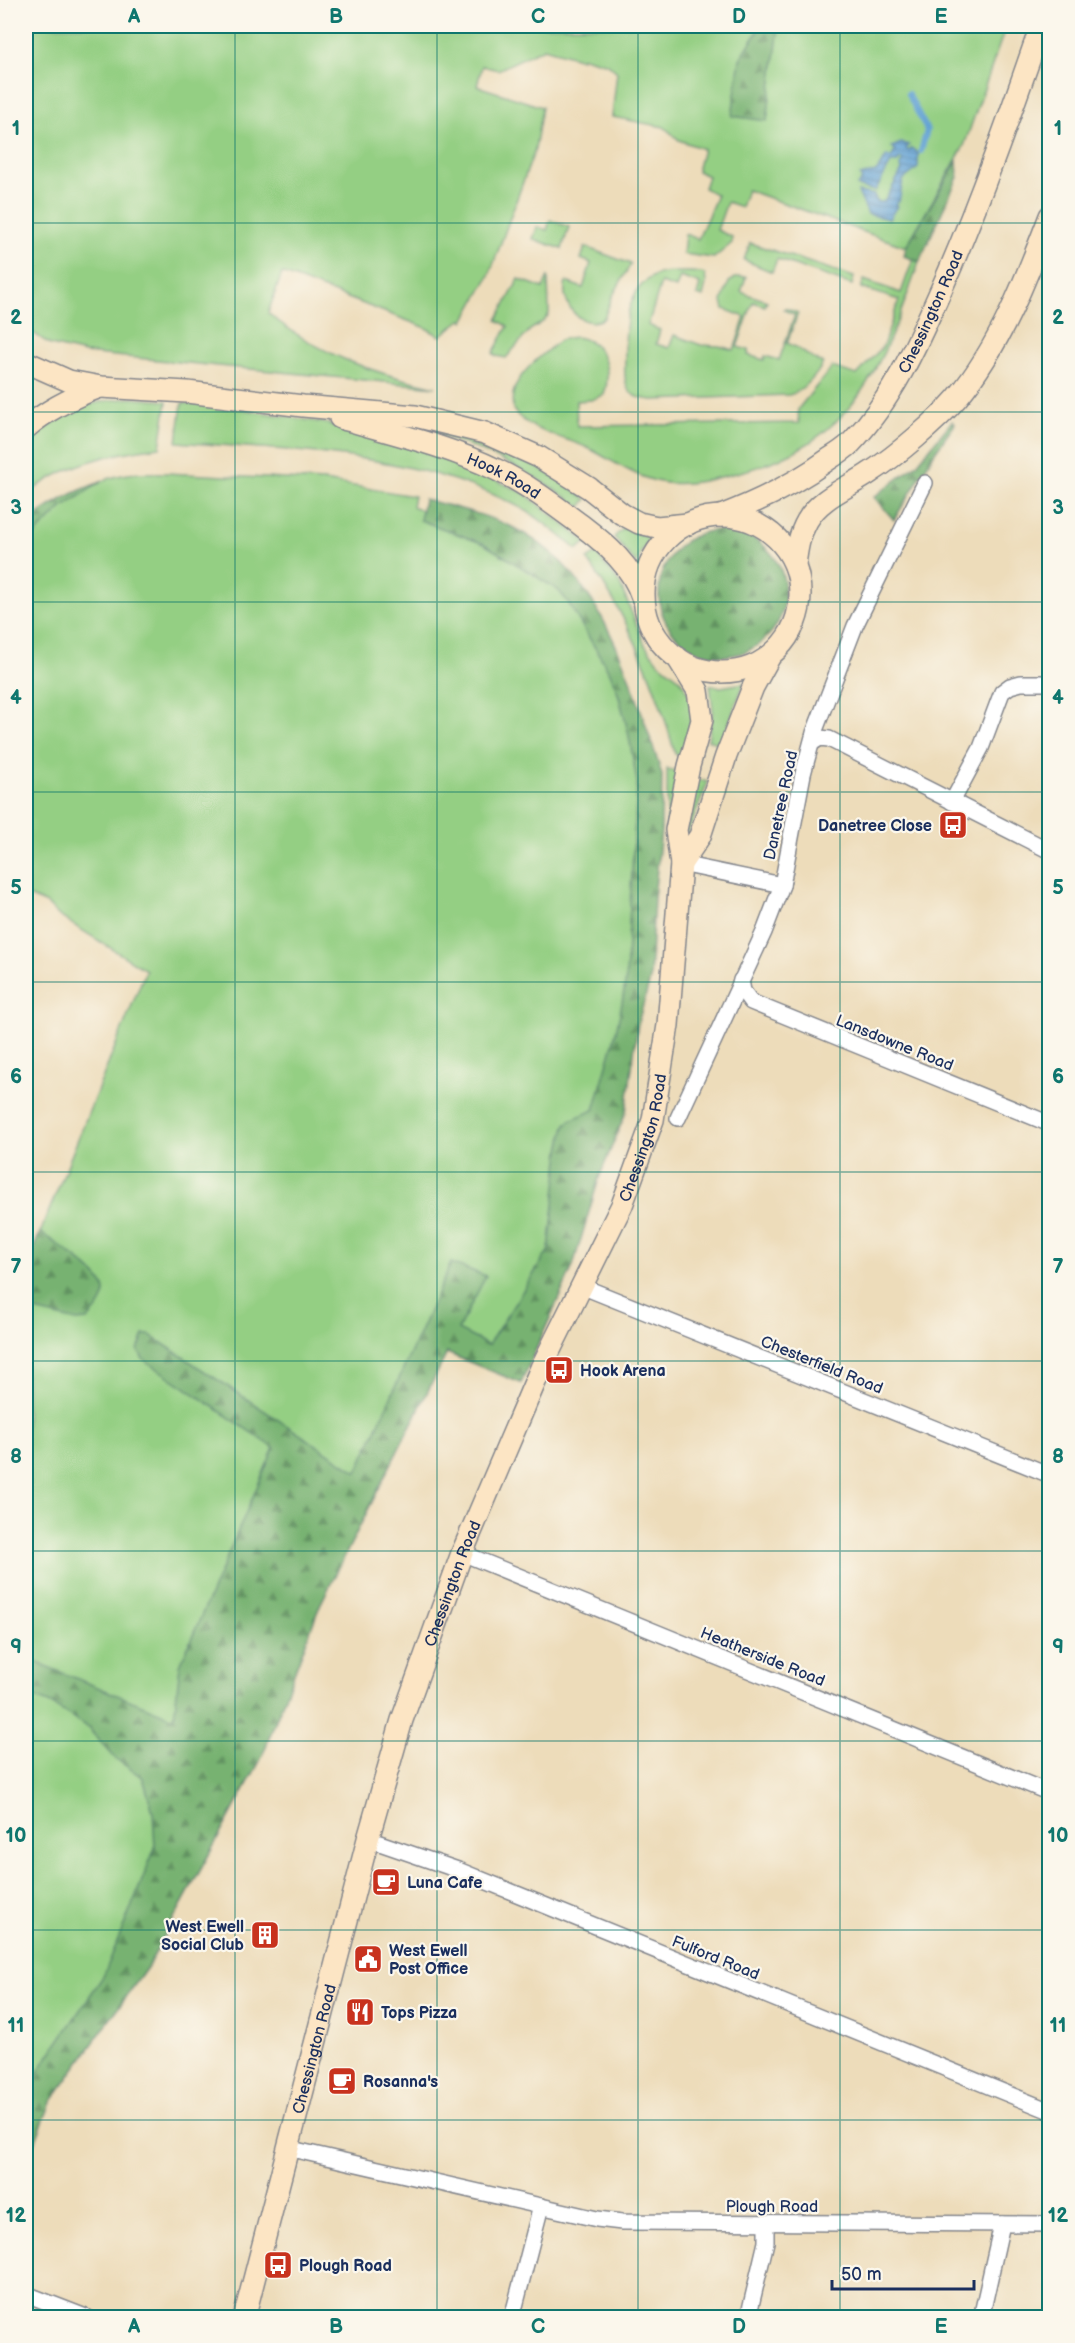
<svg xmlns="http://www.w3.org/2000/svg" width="1075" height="2343" font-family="'Balsamiq Sans',sans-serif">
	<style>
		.green { fill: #94cf83; stroke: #587f70; stroke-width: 1.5 }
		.forest { fill: url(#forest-firs); stroke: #497068; stroke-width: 1.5 }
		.water { fill: url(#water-rules); stroke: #3e6899; stroke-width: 1.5 }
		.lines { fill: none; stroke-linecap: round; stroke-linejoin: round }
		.stream { stroke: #62a2d4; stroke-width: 6 }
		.minor-casing { stroke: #84868c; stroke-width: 18 }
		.secondary-casing { stroke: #84868c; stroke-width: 24 }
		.minor { stroke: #fff; stroke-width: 15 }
		.secondary { stroke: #fce5c4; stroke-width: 21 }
		.grid { fill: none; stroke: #0f766e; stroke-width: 1.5; stroke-opacity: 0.55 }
		.labels { text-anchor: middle; stroke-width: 4.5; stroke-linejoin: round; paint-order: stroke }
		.street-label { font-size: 16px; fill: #1b2f5e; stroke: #fbf7ec }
		.poi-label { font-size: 16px; font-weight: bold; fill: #1b2f5e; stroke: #fbf7ec; text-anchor: start }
		.neatline { fill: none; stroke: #0f766e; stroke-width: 2 }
		.grid-label { font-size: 20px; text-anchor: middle; font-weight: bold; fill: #0f766e }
	</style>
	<defs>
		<pattern id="forest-firs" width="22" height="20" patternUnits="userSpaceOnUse" patternTransform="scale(1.5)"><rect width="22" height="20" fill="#77b271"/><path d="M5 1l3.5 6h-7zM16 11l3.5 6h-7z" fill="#619160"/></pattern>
		<pattern id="water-rules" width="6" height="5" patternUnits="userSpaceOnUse" patternTransform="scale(1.5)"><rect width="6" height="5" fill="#62a2d4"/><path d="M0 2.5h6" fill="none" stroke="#5084af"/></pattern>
	</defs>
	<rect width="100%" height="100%" fill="#fbf7ec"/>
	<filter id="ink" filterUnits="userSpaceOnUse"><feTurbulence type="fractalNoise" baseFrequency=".0167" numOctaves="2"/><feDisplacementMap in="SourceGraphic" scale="12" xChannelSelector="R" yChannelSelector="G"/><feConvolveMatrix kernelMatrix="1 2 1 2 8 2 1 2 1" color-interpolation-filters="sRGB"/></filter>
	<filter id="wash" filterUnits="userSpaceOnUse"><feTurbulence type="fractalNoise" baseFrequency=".008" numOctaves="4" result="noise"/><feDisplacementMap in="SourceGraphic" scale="24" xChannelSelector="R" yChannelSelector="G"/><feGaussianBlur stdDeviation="1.35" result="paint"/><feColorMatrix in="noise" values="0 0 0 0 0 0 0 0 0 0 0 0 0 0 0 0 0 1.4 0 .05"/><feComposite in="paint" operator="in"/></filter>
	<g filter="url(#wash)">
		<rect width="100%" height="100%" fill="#eddcba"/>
		<g class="green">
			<path d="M 26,26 L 1006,26 L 964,146 L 906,247 L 747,190 L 741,207 L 727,202 L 717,230 L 732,237 L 732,243 L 714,258 L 683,254 L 685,234 L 698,239 L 717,195 L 704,188 L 708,176 L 697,171 L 703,149 L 679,140 L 664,127 L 612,117 L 617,72 L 608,64 L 583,57 L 582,59 L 544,48 L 498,70 L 482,66 L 477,86 L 542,107 L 535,149 L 489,276 L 464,321 L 461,320 L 440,336 L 424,327 L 282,273 L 268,313 C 317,354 375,374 436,387 L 85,353 L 51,345 L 26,328 Z"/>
			<polygon points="550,220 569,227 562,249 533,239 537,227 547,230"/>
			<polygon points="750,243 854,277 852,285 777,259 772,272 744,260"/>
			<path d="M 585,247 L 631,264 L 612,297 L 604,318 C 582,332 559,303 566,282 L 583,288 L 591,263 L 581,259 Z"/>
			<path d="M 913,259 L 919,262 C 882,367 855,444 736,473 C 712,479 685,487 660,482 C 635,477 613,461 590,449 C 566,437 531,433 514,411 C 504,381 540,357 560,340 C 596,327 615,364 604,395 L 591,400 L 576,401 L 577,426 L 799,423 L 798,409 L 832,367 L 857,375 L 883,346 L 899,300 L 861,288 L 864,280 L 901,293 Z"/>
			<path d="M 691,272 L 702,273 L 705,275 L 706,283 L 703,297 L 697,295 L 700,284 L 680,277 L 676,288 L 661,283 L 648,325 L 660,330 L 656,344 L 669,348 L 674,335 L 701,345 L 719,346 L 734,350 L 745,317 L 724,309 L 722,301 L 729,282 L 737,277 L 746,277 L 741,292 L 767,301 L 765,306 L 753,302 L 737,347 L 749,350 L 748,355 L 764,360 L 765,356 L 779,360 L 795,315 L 784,310 L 785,308 L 798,313 L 787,343 C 803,349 807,358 823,363 C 817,376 802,392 789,395 L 653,400 C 644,399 633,398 628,389 C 623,380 625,366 625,356 C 625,327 625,287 658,274 C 667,271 681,272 691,272 Z"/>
			<polygon points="548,276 549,314 544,321 530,330 506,358 496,356 493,353 508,326 497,320 519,279 543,288"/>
			<path d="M 131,398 L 167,401 L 160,447 C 113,453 62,464 26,496 L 26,447 C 58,413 84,401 131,398 Z"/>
			<path d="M 182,403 L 224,406 L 325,423 L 439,454 L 524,493 L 586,542 L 577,550 C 560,536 543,520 523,509 C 418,452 293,451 177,442 Z"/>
			<path d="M 402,421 C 440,428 486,440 521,458 C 544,469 566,485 587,499 L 581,507 C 526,469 470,440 404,426 Z"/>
			<path d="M 166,473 L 324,481 L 414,496 L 412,506 L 497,543 L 562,592 L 613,674 L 642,781 L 649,907 L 573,1266 L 521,1383 L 447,1353 L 320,1605 L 261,1759 L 148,1966 L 51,2102 L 26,2165 L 26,1268 L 146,970 L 59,916 L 47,904 L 26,895 L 26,539 C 55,515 88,478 128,474 C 140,472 153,473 166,473 Z"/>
			<polygon points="624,528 651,538 640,554 637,565 614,537"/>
			<path d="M 596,553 L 620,584 L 645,645 L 658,662 L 680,679 L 689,694 L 693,715 L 682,757 L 675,754 C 657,685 629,618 587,559 Z"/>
			<polygon points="744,683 721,744 708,740 713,710 710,685 721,687"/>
			<polygon points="667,769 678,771 667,832"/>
			<polygon points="696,779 708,782 687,835 684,831"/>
		</g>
		<g class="forest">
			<polygon points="761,26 779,26 767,121 732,116 740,59"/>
			<polygon points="957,161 958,177 919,262 904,256 906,247"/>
			<polygon points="952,421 955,424 935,452 894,520 874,497 917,464"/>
			<path d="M 101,482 L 62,508 L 26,543 L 26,524 C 49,504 72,492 101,482 Z"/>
			<path d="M 424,499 C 454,507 484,514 512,527 C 601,570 629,675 658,762 L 662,775 L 661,831 L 654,898 L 650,980 L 638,1023 L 626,1112 L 599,1178 L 573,1266 L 521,1383 L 447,1353 L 320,1605 L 261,1759 L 148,1966 L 51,2102 L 26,2165 L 26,2089 L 104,1975 L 155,1848 L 153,1812 L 143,1778 L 116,1759 L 85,1725 L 51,1704 L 26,1694 L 26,1658 L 174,1718 L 180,1665 L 274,1448 L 143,1359 L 138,1350 L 144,1335 L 150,1335 L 357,1472 L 451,1263 L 486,1276 L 458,1330 L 488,1345 L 549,1250 L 560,1150 L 565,1126 L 570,1120 L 594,1110 C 607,1065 621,1022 626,976 L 637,782 L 628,731 L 618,693 L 610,673 L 568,602 L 558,590 L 484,544 L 420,520 Z"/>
			<circle cx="722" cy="593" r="63"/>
			<path d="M 40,1232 C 53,1242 106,1275 105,1292 C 104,1302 94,1313 87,1320 L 77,1321 L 26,1309 L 26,1268 Z"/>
		</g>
		<polygon class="water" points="901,143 909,145 906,149 909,151 912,148 918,153 918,168 903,180 899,202 897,201 895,205 897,206 889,219 868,214 858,192 874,195 877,202 884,202 902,170 900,165 903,160 900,158 897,163 891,163 875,191 857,186 862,180 860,176 876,172 887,156 891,158 896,150 892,147"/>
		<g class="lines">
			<polyline class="stream" points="908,94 927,130 921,151"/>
		</g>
	</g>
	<g filter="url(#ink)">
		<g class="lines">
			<g class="minor-casing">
				<g id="minor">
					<polyline points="812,743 820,738 829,739 1050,851"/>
					<polyline points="952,802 981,748 1002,692 1010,686 1021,683 1050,683"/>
					<polyline points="681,864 782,885"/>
					<polyline points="741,980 743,991 751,1002 1050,1124"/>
					<polyline points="678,1118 764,932 782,885 803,774 814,733 855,626 925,483"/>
					<polyline points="581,1286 1050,1475"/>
					<polyline points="462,1553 1050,1793"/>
					<polyline points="368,1839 458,1870 1050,2111"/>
					<polyline points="287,2148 597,2219 622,2222 1050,2224"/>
					<polyline points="26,2294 88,2318"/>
					<polyline points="512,2318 541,2206"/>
					<polyline points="748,2318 766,2242 766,2223"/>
					<polyline points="981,2318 1002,2224"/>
				</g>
			</g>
			<g class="secondary-casing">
				<g id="secondary">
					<polyline points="26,362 69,381 101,387 187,392 303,406 415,416 485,433 539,457 589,488 622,514 639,523 657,527 688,524"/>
					<path id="s1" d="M 340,418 C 392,433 448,446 497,470 C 527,484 554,505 581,525 C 606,544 632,566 642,597"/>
					<path d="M 26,428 C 48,409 73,397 100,387"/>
					<path id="s2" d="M 721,516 C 760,501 795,484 829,459 C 837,454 845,449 851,443 C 893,399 917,344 941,290 C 979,204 1010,115 1041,26"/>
					<circle cx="722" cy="594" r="78"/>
					<path d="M 795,565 C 797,549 799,535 807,521 C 820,497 850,487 871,472 C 896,456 938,420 957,398 C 1001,345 1026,279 1050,216"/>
					<polyline points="681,864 700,836 726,756 753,687 770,656"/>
					<path id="s3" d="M 244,2318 L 368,1839 L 402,1720 L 462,1553 L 541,1368 L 622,1205 L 653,1120 L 668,1025 L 681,864 L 676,830 L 689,766 L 702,720 L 698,691 L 677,657"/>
				</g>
			</g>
			<use href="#minor" class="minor"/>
			<use href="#secondary" class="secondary"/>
		</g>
	</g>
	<path class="grid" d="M 235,26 L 235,2318M 437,26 L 437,2318M 638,26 L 638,2318M 840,26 L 840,2318M 26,223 L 1050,223M 26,412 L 1050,412M 26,602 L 1050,602M 26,792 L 1050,792M 26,982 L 1050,982M 26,1172 L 1050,1172M 26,1361 L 1050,1361M 26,1551 L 1050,1551M 26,1741 L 1050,1741M 26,1930 L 1050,1930M 26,2120 L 1050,2120"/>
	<defs>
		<g id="bus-square" transform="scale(1.5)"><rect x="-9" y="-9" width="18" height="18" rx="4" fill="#c8321e" stroke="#fbf7ec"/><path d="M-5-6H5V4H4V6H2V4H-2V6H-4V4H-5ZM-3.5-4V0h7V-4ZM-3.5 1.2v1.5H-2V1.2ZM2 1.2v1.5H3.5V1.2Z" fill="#fff"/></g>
		<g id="cafe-square" transform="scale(1.5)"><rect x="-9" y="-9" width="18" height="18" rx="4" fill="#c8321e" stroke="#fbf7ec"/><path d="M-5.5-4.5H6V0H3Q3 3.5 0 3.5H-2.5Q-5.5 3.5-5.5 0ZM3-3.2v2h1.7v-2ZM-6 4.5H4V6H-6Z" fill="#fff"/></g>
		<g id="building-square" transform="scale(1.5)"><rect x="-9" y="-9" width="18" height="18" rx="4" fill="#c8321e" stroke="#fbf7ec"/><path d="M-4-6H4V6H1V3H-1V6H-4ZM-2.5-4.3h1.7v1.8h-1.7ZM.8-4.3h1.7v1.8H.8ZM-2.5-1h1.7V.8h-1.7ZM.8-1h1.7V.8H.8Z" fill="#fff"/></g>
		<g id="civic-square" transform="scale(1.5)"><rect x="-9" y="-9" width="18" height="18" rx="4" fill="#c8321e" stroke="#fbf7ec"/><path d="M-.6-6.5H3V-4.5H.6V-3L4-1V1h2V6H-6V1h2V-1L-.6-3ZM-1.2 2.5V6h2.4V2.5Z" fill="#fff"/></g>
		<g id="restaurant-square" transform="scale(1.5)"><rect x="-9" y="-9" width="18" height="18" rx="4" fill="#c8321e" stroke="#fbf7ec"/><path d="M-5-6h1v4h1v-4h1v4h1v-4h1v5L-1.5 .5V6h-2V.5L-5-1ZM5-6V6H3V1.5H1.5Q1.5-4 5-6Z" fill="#fff"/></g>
	</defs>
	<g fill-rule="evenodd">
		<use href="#bus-square" x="953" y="825"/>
		<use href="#bus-square" x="559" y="1370"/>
		<use href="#cafe-square" x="386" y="1882"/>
		<use href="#building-square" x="265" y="1935"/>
		<use href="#civic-square" x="368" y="1959"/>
		<use href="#restaurant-square" x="360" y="2012"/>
		<use href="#cafe-square" x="342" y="2081"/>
		<use href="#bus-square" x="278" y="2265"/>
	</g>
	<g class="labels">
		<g class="street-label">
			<text dy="6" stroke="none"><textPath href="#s2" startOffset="304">Chessington Road</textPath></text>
			<text dy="6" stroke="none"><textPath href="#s1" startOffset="174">Hook Road</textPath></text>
			<text transform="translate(780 805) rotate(-78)" y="6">Danetree Road</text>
			<text transform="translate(895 1042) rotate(22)" y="6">Lansdowne Road</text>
			<text dy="6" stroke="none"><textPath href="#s3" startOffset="1250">Chessington Road</textPath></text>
			<text transform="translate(822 1364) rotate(22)" y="6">Chesterfield Road</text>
			<text dy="6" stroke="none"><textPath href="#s3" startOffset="764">Chessington Road</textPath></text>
			<text transform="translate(763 1656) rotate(22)" y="6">Heatherside Road</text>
			<text transform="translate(716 1957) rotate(22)" y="6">Fulford Road</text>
			<text dy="6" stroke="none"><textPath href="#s3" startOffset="278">Chessington Road</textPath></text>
			<text x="772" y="2212">Plough Road</text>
		</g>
		<g class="poi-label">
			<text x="932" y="831" text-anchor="end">Danetree Close</text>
			<text x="580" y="1376">Hook Arena</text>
			<text x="407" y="1888">Luna Cafe</text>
			<text x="244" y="1932" text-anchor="end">West Ewell<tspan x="244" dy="18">Social Club</tspan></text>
			<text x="389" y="1956">West Ewell<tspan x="389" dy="18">Post Office</tspan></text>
			<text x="381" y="2018">Tops Pizza</text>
			<text x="363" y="2087">Rosanna's</text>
			<text x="299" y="2271">Plough Road</text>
		</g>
	</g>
	<rect width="1075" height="2343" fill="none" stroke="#fbf7ec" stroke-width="66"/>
	<path d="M832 2280v9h142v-9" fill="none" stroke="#1b2f5e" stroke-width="3"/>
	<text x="841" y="2280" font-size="18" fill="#1b2f5e" stroke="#fbf7ec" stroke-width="4.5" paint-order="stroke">50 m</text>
	<rect x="33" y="33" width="1009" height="2277" class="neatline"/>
	<g class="grid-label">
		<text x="134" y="23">A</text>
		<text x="336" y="23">B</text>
		<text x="538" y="23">C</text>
		<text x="739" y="23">D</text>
		<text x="941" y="23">E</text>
		<text x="16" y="135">1</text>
		<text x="1058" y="135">1</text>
		<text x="16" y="324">2</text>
		<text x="1058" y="324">2</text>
		<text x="16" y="514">3</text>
		<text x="1058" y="514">3</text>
		<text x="16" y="704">4</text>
		<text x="1058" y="704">4</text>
		<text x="16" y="894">5</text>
		<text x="1058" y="894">5</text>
		<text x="16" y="1083">6</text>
		<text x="1058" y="1083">6</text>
		<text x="16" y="1273">7</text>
		<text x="1058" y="1273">7</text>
		<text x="16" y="1463">8</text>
		<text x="1058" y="1463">8</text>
		<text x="16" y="1653">9</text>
		<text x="1058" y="1653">9</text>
		<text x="16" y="1842">10</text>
		<text x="1058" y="1842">10</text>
		<text x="16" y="2032">11</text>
		<text x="1058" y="2032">11</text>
		<text x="16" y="2222">12</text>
		<text x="1058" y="2222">12</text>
		<text x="134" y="2333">A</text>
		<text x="336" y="2333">B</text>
		<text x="538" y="2333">C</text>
		<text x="739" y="2333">D</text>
		<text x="941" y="2333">E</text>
	</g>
</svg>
